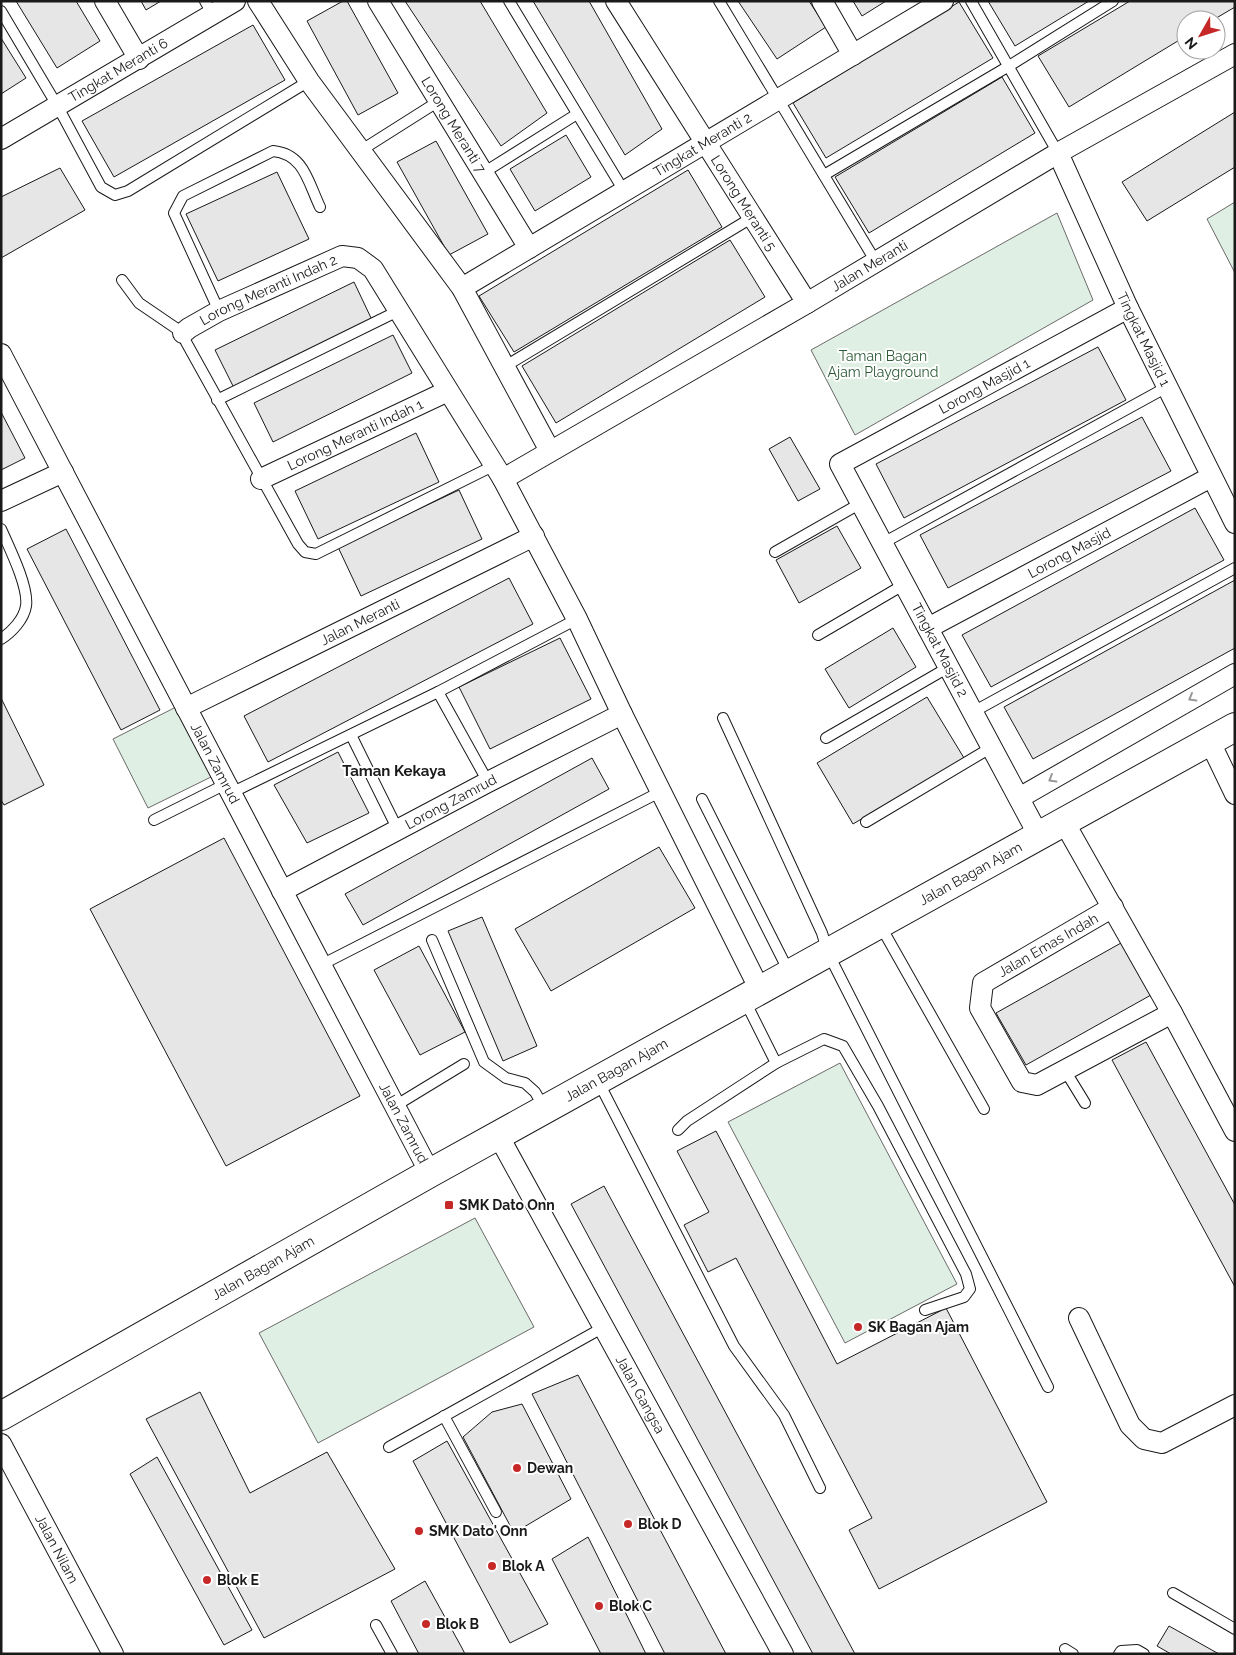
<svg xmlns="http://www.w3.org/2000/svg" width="1236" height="1655" font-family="Raleway,sans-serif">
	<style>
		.green { fill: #e0efe3; stroke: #6a6a6a }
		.building { fill: #e6e6e6; stroke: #1a1a1a }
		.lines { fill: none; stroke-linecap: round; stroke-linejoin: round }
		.lane-casing { stroke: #1a1a1a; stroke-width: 12 }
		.street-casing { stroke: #1a1a1a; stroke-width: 22 }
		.primary-casing { stroke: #1a1a1a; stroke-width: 30 }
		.lane { stroke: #fff; stroke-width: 10 }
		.street { stroke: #fff; stroke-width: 20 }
		.primary { stroke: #fff; stroke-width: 28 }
		.oneway { stroke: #989898 }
		.poi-dot { fill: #c62828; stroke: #fff; stroke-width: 2 }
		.labels { text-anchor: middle; stroke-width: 4; stroke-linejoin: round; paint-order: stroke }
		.street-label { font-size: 14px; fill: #1a1a1a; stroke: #fff }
		.park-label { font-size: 14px; fill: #2b5a34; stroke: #fff }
		.poi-label { font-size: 14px; font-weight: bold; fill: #1a1a1a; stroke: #fff; text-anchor: start }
		.neighbourhood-label { font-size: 15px; font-weight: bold; fill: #1a1a1a; stroke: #fff }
	</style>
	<rect width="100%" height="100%" fill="#fff"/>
	<g class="green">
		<polygon points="1235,202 1235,273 1207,219"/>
		<polygon points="1057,213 1093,300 855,435 811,350"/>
		<polygon points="178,706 213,776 148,808 113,739"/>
		<polygon points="840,1063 957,1284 845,1343 728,1122"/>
		<polygon points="475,1218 534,1327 318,1443 259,1333"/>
	</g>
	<g class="building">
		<polygon points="16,1 76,1 100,41 57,68"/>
		<polygon points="141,1 161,1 146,10"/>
		<polygon points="343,1 347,1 398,93 358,115 307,21"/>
		<polygon points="405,1 480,1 547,113 501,146"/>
		<polygon points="533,1 589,1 662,129 625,155"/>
		<polygon points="738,1 809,1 826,27 777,59"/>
		<polygon points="853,1 886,1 862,16"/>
		<polygon points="988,1 1089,1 1015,46"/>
		<polygon points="1130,1 1235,1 1235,7 1213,20 1186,20 1186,36 1069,107 1038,56"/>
		<polygon points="959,2 993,58 826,158 793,103"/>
		<polygon points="253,25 285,80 114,177 82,121"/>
		<polygon points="1,38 26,78 1,94"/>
		<polygon points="1002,77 1035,133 869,233 835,177"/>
		<polygon points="1235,112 1235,167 1147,221 1122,182"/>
		<polygon points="566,135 591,177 535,211 510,169"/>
		<polygon points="436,141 488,234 449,255 397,162"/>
		<polygon points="60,168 85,210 1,258 1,197"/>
		<polygon points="688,170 722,227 514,352 479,296"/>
		<polygon points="277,172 309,239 218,281 186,214"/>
		<polygon points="730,240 765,297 556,423 522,366"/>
		<polygon points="354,282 372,320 234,388 215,350"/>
		<polygon points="393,335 412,373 273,442 254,403"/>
		<polygon points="1098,347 1126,400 904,518 876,464"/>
		<polygon points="1,412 25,458 1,470"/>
		<polygon points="1142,417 1171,471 948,588 920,535"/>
		<polygon points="416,433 439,482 318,539 295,491"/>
		<polygon points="790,437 820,489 798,501 769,449"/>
		<polygon points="459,490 482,539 361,596 338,547"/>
		<polygon points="1195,508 1224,560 991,687 962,635"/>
		<polygon points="837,526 861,568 799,603 776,560"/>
		<polygon points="66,529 160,710 121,730 27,549"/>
		<polygon points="509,578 533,624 268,762 244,716"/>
		<polygon points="1235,580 1235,648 1033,759 1004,707"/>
		<polygon points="893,628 916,667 849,708 825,669"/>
		<polygon points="560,638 591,699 490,749 459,687"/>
		<polygon points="927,697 964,758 853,824 817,763"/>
		<polygon points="1,698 44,785 4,805 1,800"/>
		<polygon points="338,752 369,813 307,843 274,785"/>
		<polygon points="592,758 609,789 363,925 345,894"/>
		<polygon points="224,838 360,1096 226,1166 90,909"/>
		<polygon points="659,847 695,908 551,991 515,929"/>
		<polygon points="482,917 537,1046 503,1061 448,931"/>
		<polygon points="1121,943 1151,995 1026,1065 996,1013"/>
		<polygon points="419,946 465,1032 420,1055 374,970"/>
		<polygon points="1146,1042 1235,1205 1235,1287 1112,1060"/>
		<polygon points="716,1131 837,1364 946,1308 1047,1502 879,1589 849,1530 872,1518 736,1258 708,1272 684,1225 709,1212 677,1151"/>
		<polygon points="604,1186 855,1654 813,1654 571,1204"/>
		<polygon points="578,1375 726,1654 665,1654 532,1394"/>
		<polygon points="200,1392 250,1493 327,1452 395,1569 264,1638 146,1419"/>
		<polygon points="522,1404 571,1499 514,1533 463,1437 492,1412"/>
		<polygon points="447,1441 548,1624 510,1643 413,1461"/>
		<polygon points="157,1457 252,1630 224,1645 130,1474"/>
		<polygon points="588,1537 646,1654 601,1654 552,1559"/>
		<polygon points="425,1581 462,1648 465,1654 419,1654 391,1601"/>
		<polygon points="1169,1626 1219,1654 1171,1654 1157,1646"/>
	</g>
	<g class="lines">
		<g class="lane-casing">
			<g id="lane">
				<polyline points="205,1 213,15"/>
				<polyline points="509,1 624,191"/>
				<polyline points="719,1 876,262"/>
				<polyline points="971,1 1058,153"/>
				<polyline points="1,11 58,107 101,187 115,195 128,191 309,81"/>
				<polyline points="360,151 439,101"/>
				<polyline points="483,173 577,114"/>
				<polyline points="824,175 1009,66 1113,1"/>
				<polyline points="122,280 139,303 183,333 186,342 298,544 305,552 316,554 495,465"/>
				<path d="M 219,311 L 174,213 L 183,196 L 273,151 C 304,154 308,182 320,207"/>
				<polyline points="504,367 753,217"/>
				<polyline points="217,400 398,311"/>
				<path d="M 1,529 C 9,547 29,587 26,606 C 24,619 12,632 1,639"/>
				<polyline points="883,543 1167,387"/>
				<polyline points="775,552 861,503"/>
				<polyline points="818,635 905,584"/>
				<polyline points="438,692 488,782"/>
				<polyline points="973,712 1235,568"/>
				<polyline points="723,718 822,933 828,953 1048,1387"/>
				<polyline points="351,735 398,830"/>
				<polyline points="826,738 949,667"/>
				<polyline points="231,793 438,692 577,619"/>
				<polyline points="702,799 789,972"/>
				<polyline points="154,820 226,784"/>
				<polyline points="866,822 992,747"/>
				<polyline points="880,925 984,1109"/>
				<polyline points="432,940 484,1062 506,1078 525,1083 535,1092 545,1109"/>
				<polyline points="321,965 662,791"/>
				<polyline points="745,1001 776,1063"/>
				<polyline points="1066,1072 1085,1103"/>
				<polyline points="598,1081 734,1346 784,1415 820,1488"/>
				<polyline points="395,1106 464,1064"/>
				<polyline points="678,1130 687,1121 776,1063 824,1039 843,1046 878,1106 966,1274 970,1289 964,1297 925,1310"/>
				<polyline points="444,1416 496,1512"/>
				<polyline points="389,1447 604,1327"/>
				<polyline points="1173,1593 1235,1629"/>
				<polyline points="376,1625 392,1654"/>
				<polyline points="1065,1649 1073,1654"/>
				<polyline points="1119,1654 1121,1651 1137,1650 1144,1654"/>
			</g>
		</g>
		<g class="street-casing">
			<g id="street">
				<polyline points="105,1 139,59"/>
				<polyline points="258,1 309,81 462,288 550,451"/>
				<path id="s1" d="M 378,1 L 529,248"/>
				<path id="s2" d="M 616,1 L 807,303"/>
				<polyline points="822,1 853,55"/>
				<path id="s3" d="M 1,139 L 235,1"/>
				<path id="s4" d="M 1058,153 L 1128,308 L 1235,523"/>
				<path id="s5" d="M 462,288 L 943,1"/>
				<path id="s6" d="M 183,333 L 189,328 L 219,311 L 342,256 L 358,258 L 373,269 L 503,479 L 577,619 L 622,714 L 760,990"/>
				<path id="s7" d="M 1,354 L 430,1173"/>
				<path id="s8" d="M 261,479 L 448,391"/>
				<path id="s9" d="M 503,479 L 807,303 L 1058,153 L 1235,54"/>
				<polyline points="1,501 63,472"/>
				<path id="s10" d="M 928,628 L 1211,477"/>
				<path id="s11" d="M 186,708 L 534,536"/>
				<polyline points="1210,742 1235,794"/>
				<polyline points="1019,798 1235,674"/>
				<polyline points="1064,822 1172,1013 1235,1131"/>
				<path id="s12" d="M 1039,836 L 840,464 L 1128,308"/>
				<path id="s13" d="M 282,891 L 488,782 L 622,714"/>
				<polyline points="1113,907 983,983 980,1008 1022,1082 1037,1085 1172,1013"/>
				<path id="s14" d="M 498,1135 L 783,1654"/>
				<polyline points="1079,1318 1130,1425 1144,1439 1162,1443 1235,1405"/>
				<path id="s15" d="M 1,1444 L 113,1654"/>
			</g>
		</g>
		<g class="primary-casing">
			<g id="primary">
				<path id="s16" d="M 1,1416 L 430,1173 L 1235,727"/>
			</g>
		</g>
		<use href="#lane" class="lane"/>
		<use href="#street" class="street"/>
		<use href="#primary" class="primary"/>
	</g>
	<defs><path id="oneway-chevron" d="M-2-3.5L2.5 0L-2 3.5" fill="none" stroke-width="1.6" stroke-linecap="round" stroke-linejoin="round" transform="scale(1.25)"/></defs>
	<g class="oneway">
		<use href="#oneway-chevron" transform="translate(1192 698) rotate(150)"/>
		<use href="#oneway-chevron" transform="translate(1052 779) rotate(150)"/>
	</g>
	<g class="poi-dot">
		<rect x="444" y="1200" width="10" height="10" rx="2.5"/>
		<circle cx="858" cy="1327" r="5"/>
		<circle cx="517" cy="1468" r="5"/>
		<circle cx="628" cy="1524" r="5"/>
		<circle cx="419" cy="1531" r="5"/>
		<circle cx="492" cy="1566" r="5"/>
		<circle cx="207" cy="1580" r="5"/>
		<circle cx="599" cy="1606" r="5"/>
		<circle cx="426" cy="1624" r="5"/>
	</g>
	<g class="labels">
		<g class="street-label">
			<text dy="5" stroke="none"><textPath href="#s3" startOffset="136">Tingkat Meranti 6</textPath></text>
			<text dy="5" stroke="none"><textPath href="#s1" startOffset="145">Lorong Meranti 7</textPath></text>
			<text dy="5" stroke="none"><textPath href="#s5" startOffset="280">Tingkat Meranti 2</textPath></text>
			<text dy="5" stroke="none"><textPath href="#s2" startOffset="239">Lorong Meranti 5</textPath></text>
			<text dy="5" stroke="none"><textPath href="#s9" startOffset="424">Jalan Meranti</textPath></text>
			<text dy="5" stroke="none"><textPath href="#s6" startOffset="96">Lorong Meranti Indah 2</textPath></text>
			<text dy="5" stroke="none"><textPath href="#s4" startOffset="205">Tingkat Masjid 1</textPath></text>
			<text dy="5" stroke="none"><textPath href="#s12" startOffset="586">Lorong Masjid 1</textPath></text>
			<text dy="5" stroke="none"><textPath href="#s8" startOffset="104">Lorong Meranti Indah 1</textPath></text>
			<text dy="5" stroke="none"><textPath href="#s10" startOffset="160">Lorong Masjid</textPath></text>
			<text dy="5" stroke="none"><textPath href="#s11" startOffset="194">Jalan Meranti</textPath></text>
			<text transform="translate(940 650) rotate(62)" y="5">Tingkat Masjid 2</text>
			<text dy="5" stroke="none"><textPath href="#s7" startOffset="462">Jalan Zamrud</textPath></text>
			<text dy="5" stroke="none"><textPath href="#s13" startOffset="191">Lorong Zamrud</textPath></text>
			<text dy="5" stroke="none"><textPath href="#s16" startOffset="1111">Jalan Bagan Ajam</textPath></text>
			<text transform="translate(1048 945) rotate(-30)" y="5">Jalan Emas Indah</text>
			<text dy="5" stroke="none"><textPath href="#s16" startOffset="706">Jalan Bagan Ajam</textPath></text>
			<text dy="5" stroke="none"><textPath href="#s7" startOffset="868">Jalan Zamrud</textPath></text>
			<text dy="5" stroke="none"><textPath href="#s16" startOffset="301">Jalan Bagan Ajam</textPath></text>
			<text dy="5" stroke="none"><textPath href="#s14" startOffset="296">Jalan Gangsa</textPath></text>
			<text dy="5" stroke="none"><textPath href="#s15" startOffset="119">Jalan Nilam</textPath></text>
		</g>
		<g class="park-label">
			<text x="883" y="361">Taman Bagan<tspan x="883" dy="16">Ajam Playground</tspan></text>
		</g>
		<g class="poi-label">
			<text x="459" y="1210">SMK Dato Onn</text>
			<text x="868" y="1332">SK Bagan Ajam</text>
			<text x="527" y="1473">Dewan</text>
			<text x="638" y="1529">Blok D</text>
			<text x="429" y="1536">SMK Dato' Onn</text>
			<text x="502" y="1571">Blok A</text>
			<text x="217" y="1585">Blok E</text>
			<text x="609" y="1611">Blok C</text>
			<text x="436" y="1629">Blok B</text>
		</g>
		<g class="neighbourhood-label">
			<text x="394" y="776">Taman Kekaya</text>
		</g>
	</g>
	<rect width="1236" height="1655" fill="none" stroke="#1a1a1a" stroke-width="5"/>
	<g transform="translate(1201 35) rotate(231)"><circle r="24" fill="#ffffff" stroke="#a3a3a3"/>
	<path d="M0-4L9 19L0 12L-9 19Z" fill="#c62828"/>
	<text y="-8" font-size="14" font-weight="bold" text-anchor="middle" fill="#1a1a1a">N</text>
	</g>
</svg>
